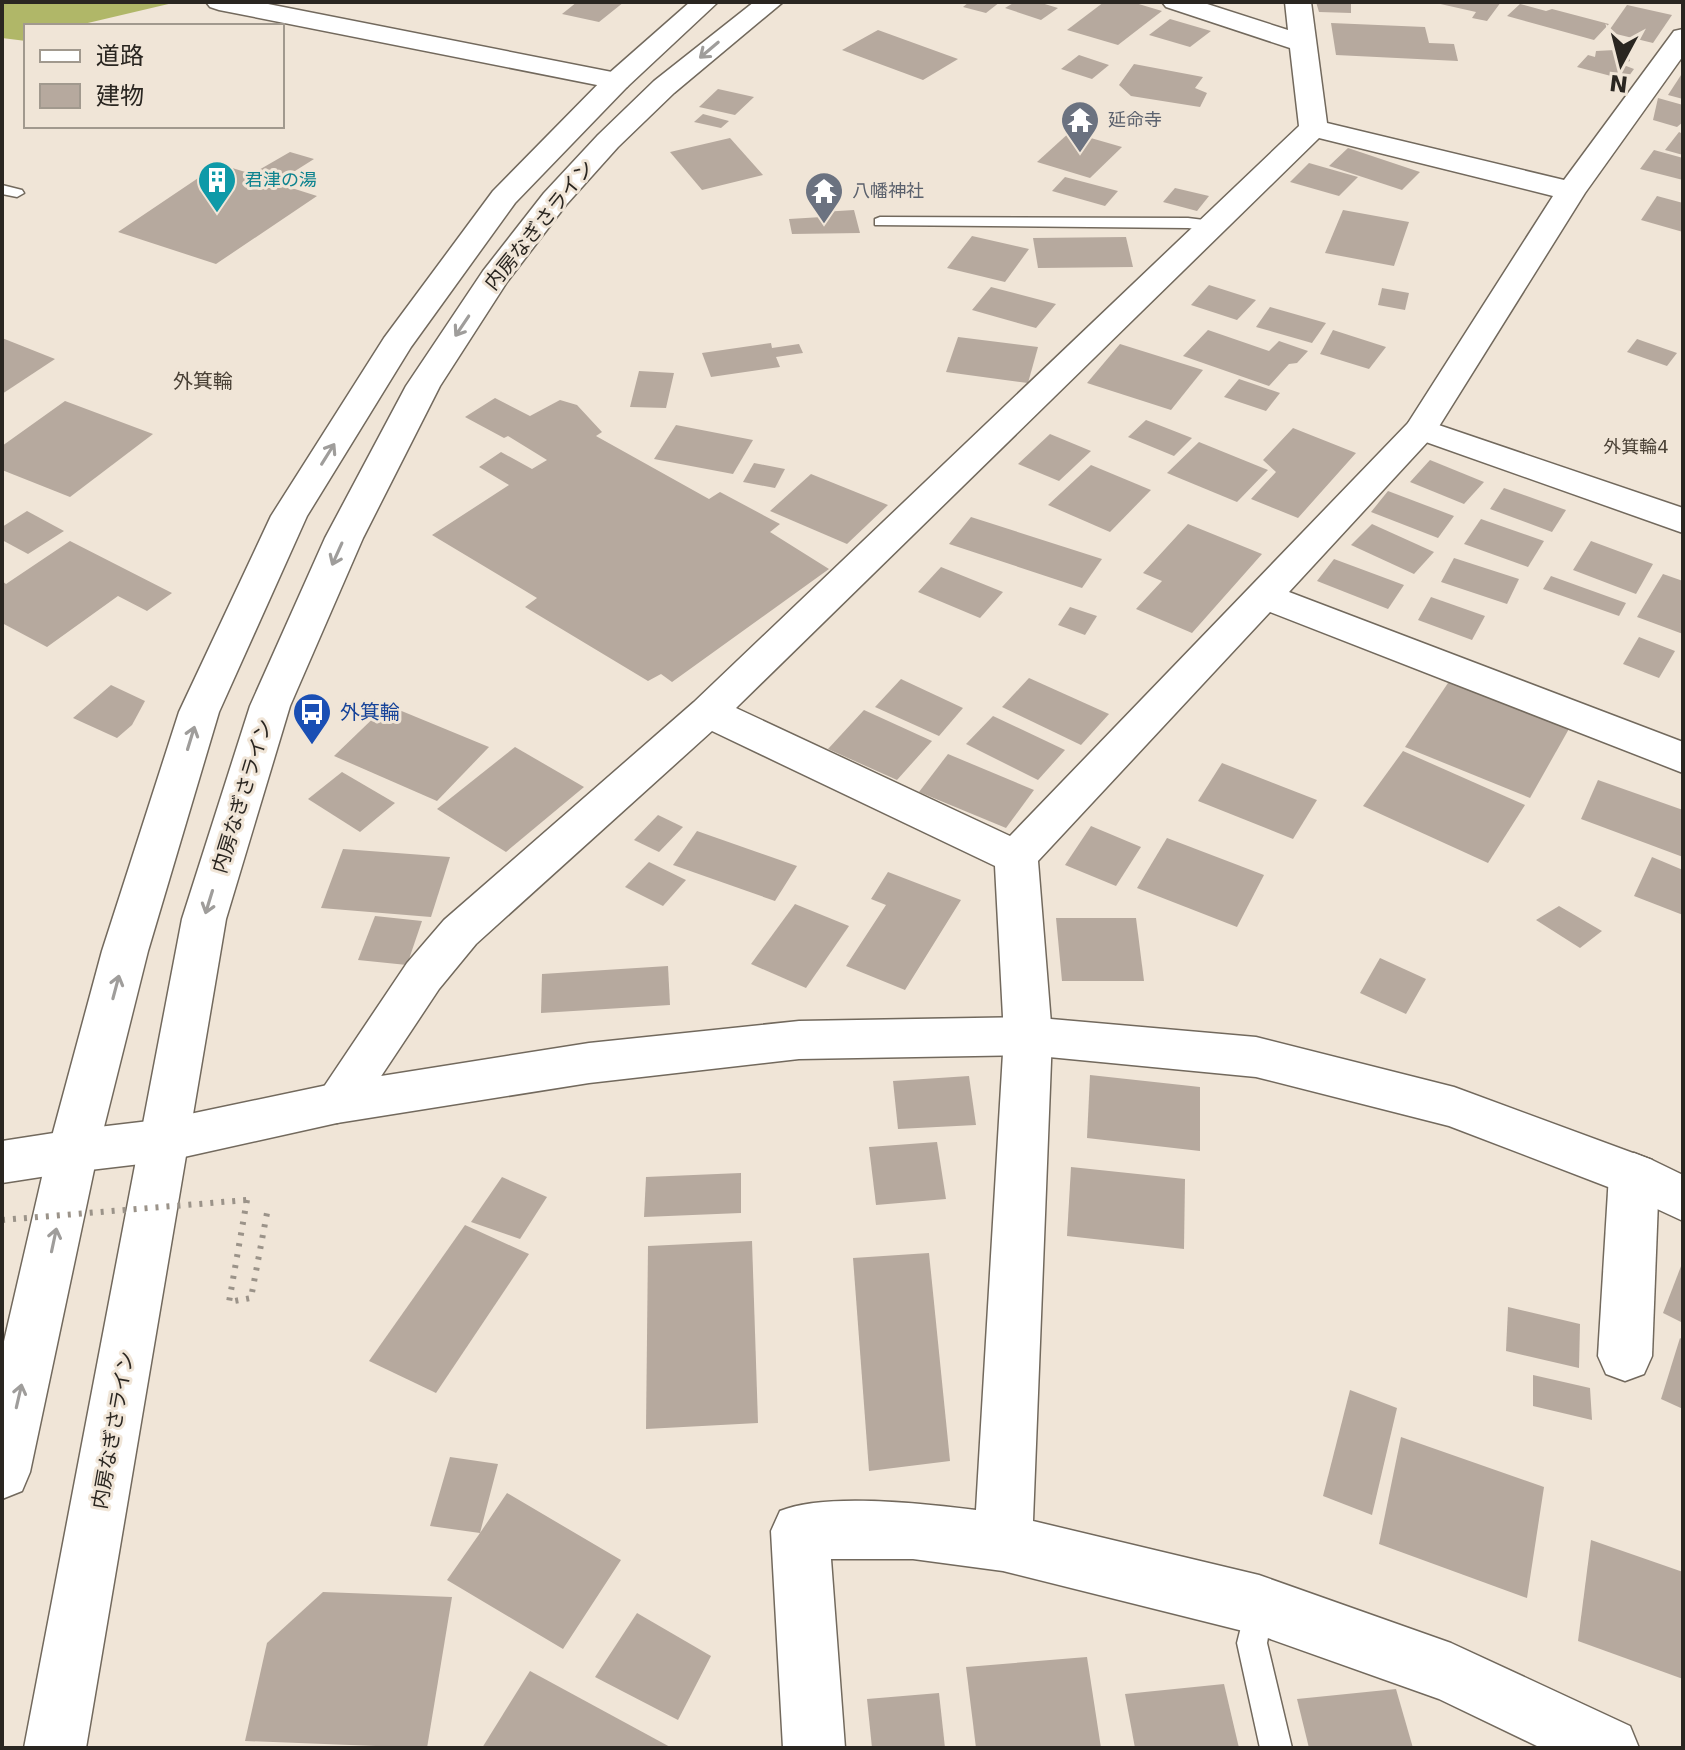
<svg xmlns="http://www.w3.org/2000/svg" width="1685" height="1750" font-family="'DejaVu Sans','Noto Sans JP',sans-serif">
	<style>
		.forest { fill: #b0b768 }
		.building { fill: #b6a99e }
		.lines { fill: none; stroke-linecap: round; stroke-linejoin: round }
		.service-casing { stroke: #72695d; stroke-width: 3 }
		.minor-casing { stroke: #72695d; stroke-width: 3 }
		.tertiary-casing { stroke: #72695d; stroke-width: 3 }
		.trunk-casing { stroke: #72695d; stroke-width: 3 }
		.path { stroke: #9b9389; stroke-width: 6; stroke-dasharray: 3 8; stroke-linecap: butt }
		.service { fill: #fff; fill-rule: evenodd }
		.minor { fill: #fff; fill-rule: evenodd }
		.tertiary { fill: #fff; fill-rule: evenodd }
		.trunk { fill: #fff; fill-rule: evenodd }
		.path-bridge { stroke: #9b9389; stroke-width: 6; stroke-dasharray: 3 8; stroke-linecap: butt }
		.oneway { stroke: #9f9d9b }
		.labels { text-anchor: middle; stroke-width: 6; stroke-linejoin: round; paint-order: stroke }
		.far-worship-label { font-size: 18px; fill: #5b616d; stroke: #f0e5d7; text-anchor: start }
		.far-culture-label { font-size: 18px; fill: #0d838f; stroke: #f0e5d7; text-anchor: start }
		.far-neighbourhood-label { font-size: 18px; fill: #4a4136; stroke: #f0e5d7 }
		.street-label { font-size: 20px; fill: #2a2621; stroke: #f0e5d7 }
		.far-quarter-label { font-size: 20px; fill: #4a4136; stroke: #f0e5d7 }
		.transit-label { font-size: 20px; fill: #164399; stroke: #f0e5d7; text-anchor: start }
	</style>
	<rect width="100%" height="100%" fill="#f0e5d7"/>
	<polygon class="forest" points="2,2 177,2 75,26 26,26 26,41 2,38"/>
	<g class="building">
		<polygon points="577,2 624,2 599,22 562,14"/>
		<polygon points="969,2 1000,2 986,13 963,7"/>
		<polygon points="1015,2 1038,2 1058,8 1041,20 1005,8"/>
		<polygon points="1104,2 1132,2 1162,11 1118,45 1067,30"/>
		<polygon points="1316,2 1351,4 1351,13 1319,12"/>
		<polygon points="1501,2 1487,21 1472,18 1476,12 1436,3"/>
		<polygon points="1520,4 1546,11 1552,9 1609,24 1594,40 1507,16"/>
		<polygon points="1627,5 1672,15 1653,43 1608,32"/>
		<polygon points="1170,19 1211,31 1190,47 1149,35"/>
		<polygon points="1331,23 1425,27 1429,43 1454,44 1458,61 1336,55"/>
		<polygon points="878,30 958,59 923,80 842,50"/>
		<polygon points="1615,50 1629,55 1630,61 1621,64 1634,69 1626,80 1577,67 1588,55 1595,57 1596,51"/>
		<polygon points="1079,55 1109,65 1092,79 1061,69"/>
		<polygon points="1134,64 1203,77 1195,88 1207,93 1200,107 1131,96 1119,85"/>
		<polygon points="1683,72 1683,99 1668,95"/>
		<polygon points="718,89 754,97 735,115 699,107"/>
		<polygon points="1658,98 1683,105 1683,122 1677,127 1653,120"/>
		<polygon points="703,114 729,121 721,128 694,122"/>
		<polygon points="1070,132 1122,147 1090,178 1037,162"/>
		<polygon points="1679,132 1683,134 1683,155 1665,150"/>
		<polygon points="730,138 763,175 702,190 670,152"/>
		<polygon points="1348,148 1420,172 1402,190 1329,166"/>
		<polygon points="1654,150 1683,158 1683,180 1640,169"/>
		<polygon points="290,152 314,159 276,183 317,196 216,264 118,232 219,164 252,174"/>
		<polygon points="1309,163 1358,177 1339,196 1290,182"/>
		<polygon points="1065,177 1118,191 1105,206 1052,191"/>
		<polygon points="1175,188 1209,196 1197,211 1163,202"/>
		<polygon points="1657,196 1683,203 1683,232 1641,220"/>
		<polygon points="854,210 860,233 792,234 789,219 822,217 822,212"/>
		<polygon points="1343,210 1409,222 1394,266 1325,253"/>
		<polygon points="972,236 1029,249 1005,282 947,268"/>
		<polygon points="1126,237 1133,267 1038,268 1033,238"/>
		<polygon points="1209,285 1256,300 1237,320 1191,305"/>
		<polygon points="991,287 1056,304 1036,328 972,310"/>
		<polygon points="1382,288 1409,293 1405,310 1378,305"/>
		<polygon points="1270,307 1326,323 1312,343 1256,327"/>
		<polygon points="1208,330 1269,351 1279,341 1308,351 1297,363 1289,364 1269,386 1183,356"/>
		<polygon points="1333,330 1386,347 1369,369 1320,354"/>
		<polygon points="958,337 1038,347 1028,383 946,372"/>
		<polygon points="2,338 55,359 2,394"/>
		<polygon points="1637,339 1677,353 1667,366 1627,352"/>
		<polygon points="771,343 772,348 799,344 803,353 776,357 780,367 711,377 702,353"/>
		<polygon points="1120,344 1203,370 1171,410 1087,383"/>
		<polygon points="639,371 674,373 666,408 630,407"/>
		<polygon points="1239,379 1280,393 1266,411 1224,397"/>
		<polygon points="495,398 530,416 560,400 577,405 602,432 596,436 709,499 720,492 780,524 770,532 829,569 672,682 661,674 648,681 525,607 537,598 432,535 509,485 479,467 501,452 532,469 547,460 508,436 504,438 465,417"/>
		<polygon points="65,401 153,434 70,497 2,470 2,446"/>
		<polygon points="1146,420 1192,438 1174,456 1128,437"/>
		<polygon points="676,425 753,440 733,474 654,459"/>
		<polygon points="1293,428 1356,453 1298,518 1251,499 1276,472 1263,460"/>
		<polygon points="1050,434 1091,451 1059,481 1018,464"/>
		<polygon points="1199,442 1268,470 1237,502 1167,473"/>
		<polygon points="1430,460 1484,482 1464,504 1410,482"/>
		<polygon points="754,463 785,469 775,488 743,482"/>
		<polygon points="1091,465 1151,490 1110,532 1048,505"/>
		<polygon points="811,474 888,505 847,544 770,511"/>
		<polygon points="1504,488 1566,510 1552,532 1490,509"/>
		<polygon points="1388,491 1454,516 1438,538 1371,512"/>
		<polygon points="27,511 64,531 28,554 2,540 2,527"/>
		<polygon points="971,517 1102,559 1082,588 949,544"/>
		<polygon points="1481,519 1544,541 1528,567 1464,544"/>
		<polygon points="1188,524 1262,554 1192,633 1136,609 1162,581 1143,573"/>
		<polygon points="1372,524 1434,552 1414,574 1351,545"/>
		<polygon points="70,541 172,593 147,611 118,596 47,647 2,623 2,581 6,584"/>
		<polygon points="1591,541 1653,564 1636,594 1573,570"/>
		<polygon points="1454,558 1519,579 1507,604 1441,582"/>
		<polygon points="1334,559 1404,585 1388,609 1317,581"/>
		<polygon points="941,567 1003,592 980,618 918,592"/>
		<polygon points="1663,574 1683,581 1683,634 1637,617"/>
		<polygon points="1551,576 1626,603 1619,616 1543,589"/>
		<polygon points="1431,597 1485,616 1472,640 1418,620"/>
		<polygon points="1070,607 1097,616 1085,635 1058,625"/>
		<polygon points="1639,637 1675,651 1659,678 1623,664"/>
		<polygon points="1029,678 1109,714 1081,745 1002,707"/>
		<polygon points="901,679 963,708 939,736 875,707"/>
		<polygon points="1450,680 1570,727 1530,798 1405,747"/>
		<polygon points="111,685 145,701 132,725 117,738 73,718"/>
		<polygon points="387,705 489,747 437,801 334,756"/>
		<polygon points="864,710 932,741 897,780 828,749"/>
		<polygon points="993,716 1065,750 1038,780 966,744"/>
		<polygon points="515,747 584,787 506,852 437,809"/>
		<polygon points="1403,751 1525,805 1488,863 1363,806"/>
		<polygon points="948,754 1034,790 1006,828 919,792"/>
		<polygon points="1222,763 1317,800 1293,839 1198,801"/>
		<polygon points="342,772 395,803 360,832 308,799"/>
		<polygon points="1598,780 1683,810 1683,857 1581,819"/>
		<polygon points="658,815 683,827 659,852 634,840"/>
		<polygon points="1091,826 1141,847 1116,886 1065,865"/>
		<polygon points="697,831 797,866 775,901 673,865"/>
		<polygon points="1167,838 1264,875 1237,927 1137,888"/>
		<polygon points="343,849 450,857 431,917 321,908"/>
		<polygon points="1652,857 1683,870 1683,915 1634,896"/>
		<polygon points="649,862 686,880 663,906 625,887"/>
		<polygon points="888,872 961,900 905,990 846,966 886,905 871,899"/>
		<polygon points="795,904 849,926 806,988 751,964"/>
		<polygon points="1559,906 1602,931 1580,948 1536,920"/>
		<polygon points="375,916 422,921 407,965 358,960"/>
		<polygon points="1056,918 1136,918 1144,981 1062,981"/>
		<polygon points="1380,958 1426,979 1406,1014 1360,993"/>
		<polygon points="668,966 670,1005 541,1013 542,974"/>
		<polygon points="1090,1075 1200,1087 1200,1151 1087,1138"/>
		<polygon points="969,1076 976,1125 898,1129 893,1081"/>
		<polygon points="937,1142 946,1199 876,1205 869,1147"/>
		<polygon points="1071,1167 1185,1179 1184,1249 1067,1236"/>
		<polygon points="741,1173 741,1213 644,1217 646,1177"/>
		<polygon points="502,1177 547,1197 520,1239 471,1222"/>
		<polygon points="465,1225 529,1254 436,1393 369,1361"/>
		<polygon points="752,1241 758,1423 646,1429 648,1246"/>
		<polygon points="929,1253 950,1461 869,1471 853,1258"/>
		<polygon points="1683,1261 1683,1323 1663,1313"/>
		<polygon points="1508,1307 1580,1324 1579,1368 1506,1351"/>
		<polygon points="1680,1338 1683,1340 1683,1409 1661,1399"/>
		<polygon points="1533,1375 1590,1388 1592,1420 1533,1406"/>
		<polygon points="1350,1390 1397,1408 1372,1515 1323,1496"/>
		<polygon points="1401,1437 1544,1487 1527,1598 1379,1544"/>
		<polygon points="450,1457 498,1464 480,1533 507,1493 621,1560 563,1649 447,1580 480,1533 430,1526"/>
		<polygon points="1591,1540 1683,1572 1683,1679 1578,1641"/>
		<polygon points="323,1592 452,1597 427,1748 245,1741 267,1643"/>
		<polygon points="637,1613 711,1656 678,1720 595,1677"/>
		<polygon points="1087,1657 1101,1748 976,1748 966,1667"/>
		<polygon points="530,1671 672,1748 482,1748"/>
		<polygon points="1224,1684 1239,1748 1135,1748 1125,1694"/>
		<polygon points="1396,1689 1413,1748 1309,1748 1297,1699"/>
		<polygon points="939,1693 945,1748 872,1748 867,1699"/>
	</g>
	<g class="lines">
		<g class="service-casing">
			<g id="service">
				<polygon points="2,185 22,190 24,193 17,197 2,194"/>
				<polygon points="880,217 1188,218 1212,221 1220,226 1212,231 1188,228 875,225 875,219"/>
				<polygon points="1259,1590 1269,1595 1274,1605 1267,1643 1292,1748 1260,1748 1237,1643 1249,1595"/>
			</g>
		</g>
		<g class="minor-casing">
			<g id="minor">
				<polygon points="206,2 258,2 617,73 627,75 631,81 627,87 617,89 219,10 210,7"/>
				<path d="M 1162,2 L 1201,2 L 1288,30 L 1285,2 L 1311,2 L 1327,123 L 1564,180 L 1674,31 L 1683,29 L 1683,56 L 1585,193 L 1433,436 L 1289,592 L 1683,742 L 1683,773 L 1270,612 L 1038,861 L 1052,1036 L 1033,1521 L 1259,1575 L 1451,1643 L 1630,1726 L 1639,1748 L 1541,1748 L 1439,1699 L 1259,1635 L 1003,1571 L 913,1559 L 831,1559 L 845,1748 L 783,1748 L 771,1531 L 780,1511 C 826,1492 925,1504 976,1510 L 1004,1036 L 995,866 L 712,731 L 476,944 L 439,989 L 354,1117 L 337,1123 L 320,1117 L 313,1103 L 407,963 L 444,920 L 694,702 L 1299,126 L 1290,48 L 1166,7 ZM 1319,138 L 1553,196 L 1408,423 L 1010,836 L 736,708 Z"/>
				<polygon points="73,1130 91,1136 98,1151 91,1166 73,1172 2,1183 2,1141"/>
				<polygon points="1634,1153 1652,1160 1659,1175 1652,1356 1644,1374 1625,1381 1606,1374 1598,1356 1609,1175 1616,1160"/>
			</g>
		</g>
		<g class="tertiary-casing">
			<g id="tertiary">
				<polygon points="1421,419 1683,508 1683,533 1409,436 1404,429 1409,422"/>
				<polygon points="1028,1017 1256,1037 1454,1087 1652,1160 1683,1175 1683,1221 1616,1190 1449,1126 1256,1077 1028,1055 799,1059 589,1083 337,1123 166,1161 73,1172 55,1166 48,1151 55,1136 73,1130 166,1119 337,1083 589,1043 799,1021"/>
			</g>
		</g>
		<g class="trunk-casing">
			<g id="trunk">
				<polygon points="690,2 718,2 627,87 515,203 411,347 307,516 219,712 148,951 98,1151 30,1472 22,1491 2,1499 2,1350 48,1151 102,951 179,712 271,516 384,338 493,191 607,75"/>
				<polygon points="754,2 783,2 674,93 618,147 566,205 507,282 440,386 363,538 290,706 226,919 86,1748 24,1748 182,919 250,706 325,538 406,386 483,271 544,193 598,135 654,81"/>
			</g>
		</g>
		<polyline class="path" points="247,1200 229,1302 251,1298 267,1213"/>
		<use href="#service" class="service"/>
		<use href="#minor" class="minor"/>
		<use href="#tertiary" class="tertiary"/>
		<use href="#trunk" class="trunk"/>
		<polyline class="path-bridge" points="2,1220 247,1200"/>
	</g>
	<defs><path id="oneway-shaft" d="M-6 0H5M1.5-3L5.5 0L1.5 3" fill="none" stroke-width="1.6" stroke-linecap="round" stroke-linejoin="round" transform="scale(2)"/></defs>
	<g class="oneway">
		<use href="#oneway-shaft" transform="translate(709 50) rotate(140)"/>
		<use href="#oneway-shaft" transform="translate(462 326) rotate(124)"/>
		<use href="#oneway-shaft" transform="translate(328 454) rotate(-58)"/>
		<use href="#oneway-shaft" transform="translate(337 554) rotate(114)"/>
		<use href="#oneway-shaft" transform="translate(191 738) rotate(-73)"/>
		<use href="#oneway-shaft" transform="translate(209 902) rotate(107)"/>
		<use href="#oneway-shaft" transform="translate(116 987) rotate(-75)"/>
		<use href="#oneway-shaft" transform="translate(54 1240) rotate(-78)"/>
		<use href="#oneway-shaft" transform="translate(19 1396) rotate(-77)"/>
	</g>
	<defs>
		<g id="temple-pin" transform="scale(2)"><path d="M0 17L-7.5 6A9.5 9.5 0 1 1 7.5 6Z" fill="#6b7280" stroke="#f0e5d7"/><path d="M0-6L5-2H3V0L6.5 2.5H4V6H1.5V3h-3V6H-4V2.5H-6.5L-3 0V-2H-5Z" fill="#fff"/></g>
		<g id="building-pin" transform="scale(2)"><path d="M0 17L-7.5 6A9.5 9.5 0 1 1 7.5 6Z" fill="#0f9aa8" stroke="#f0e5d7"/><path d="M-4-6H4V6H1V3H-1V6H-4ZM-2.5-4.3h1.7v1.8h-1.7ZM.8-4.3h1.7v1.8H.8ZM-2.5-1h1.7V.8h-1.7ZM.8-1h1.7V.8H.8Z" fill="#fff"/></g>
		<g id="bus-pin" transform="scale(2)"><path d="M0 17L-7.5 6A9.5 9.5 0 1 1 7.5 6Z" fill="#1a4fb4" stroke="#f0e5d7"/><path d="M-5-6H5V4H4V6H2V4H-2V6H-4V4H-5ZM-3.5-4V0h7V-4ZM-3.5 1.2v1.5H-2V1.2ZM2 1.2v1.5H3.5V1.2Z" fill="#fff"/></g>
	</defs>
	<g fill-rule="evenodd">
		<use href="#temple-pin" x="1080" y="120"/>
		<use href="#building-pin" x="217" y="180"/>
		<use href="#temple-pin" x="824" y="191"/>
		<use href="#bus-pin" x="312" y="712"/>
	</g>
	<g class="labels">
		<g class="far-worship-label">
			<text x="1108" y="126">延命寺</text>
			<text x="852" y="197">八幡神社</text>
		</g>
		<g class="far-culture-label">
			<text x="245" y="186">君津の湯</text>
		</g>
		<g class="far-neighbourhood-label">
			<text x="1636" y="453">外箕輪4</text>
		</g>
		<g class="street-label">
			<text transform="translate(539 225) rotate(-51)" y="7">内房なぎさライン</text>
			<text transform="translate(242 796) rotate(-73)" y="7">内房なぎさライン</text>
			<text transform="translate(113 1430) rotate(-80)" y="7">内房なぎさライン</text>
		</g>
		<g class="far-quarter-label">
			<text x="203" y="388">外箕輪</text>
		</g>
		<g class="transit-label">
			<text x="340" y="719">外箕輪</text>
		</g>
	</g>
	<rect width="1685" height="1750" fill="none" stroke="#2a2621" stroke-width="8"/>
	<rect x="24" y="24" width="260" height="104" fill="#f0e5d7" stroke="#a1998e" stroke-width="2"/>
	<rect x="40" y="50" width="40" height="12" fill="#ffffff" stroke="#a1998e" stroke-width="2"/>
	<text x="96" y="64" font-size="24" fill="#2a2621">道路</text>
	<rect x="40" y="84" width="40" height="24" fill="#b6a99e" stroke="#a1998e" stroke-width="2"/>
	<text x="96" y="104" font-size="24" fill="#2a2621">建物</text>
	<g transform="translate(1621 64) rotate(187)" stroke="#f0e5d7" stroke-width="6" paint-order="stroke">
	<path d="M0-6L14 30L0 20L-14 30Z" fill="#2a2621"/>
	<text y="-12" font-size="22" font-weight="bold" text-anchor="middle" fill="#2a2621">N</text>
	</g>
</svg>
